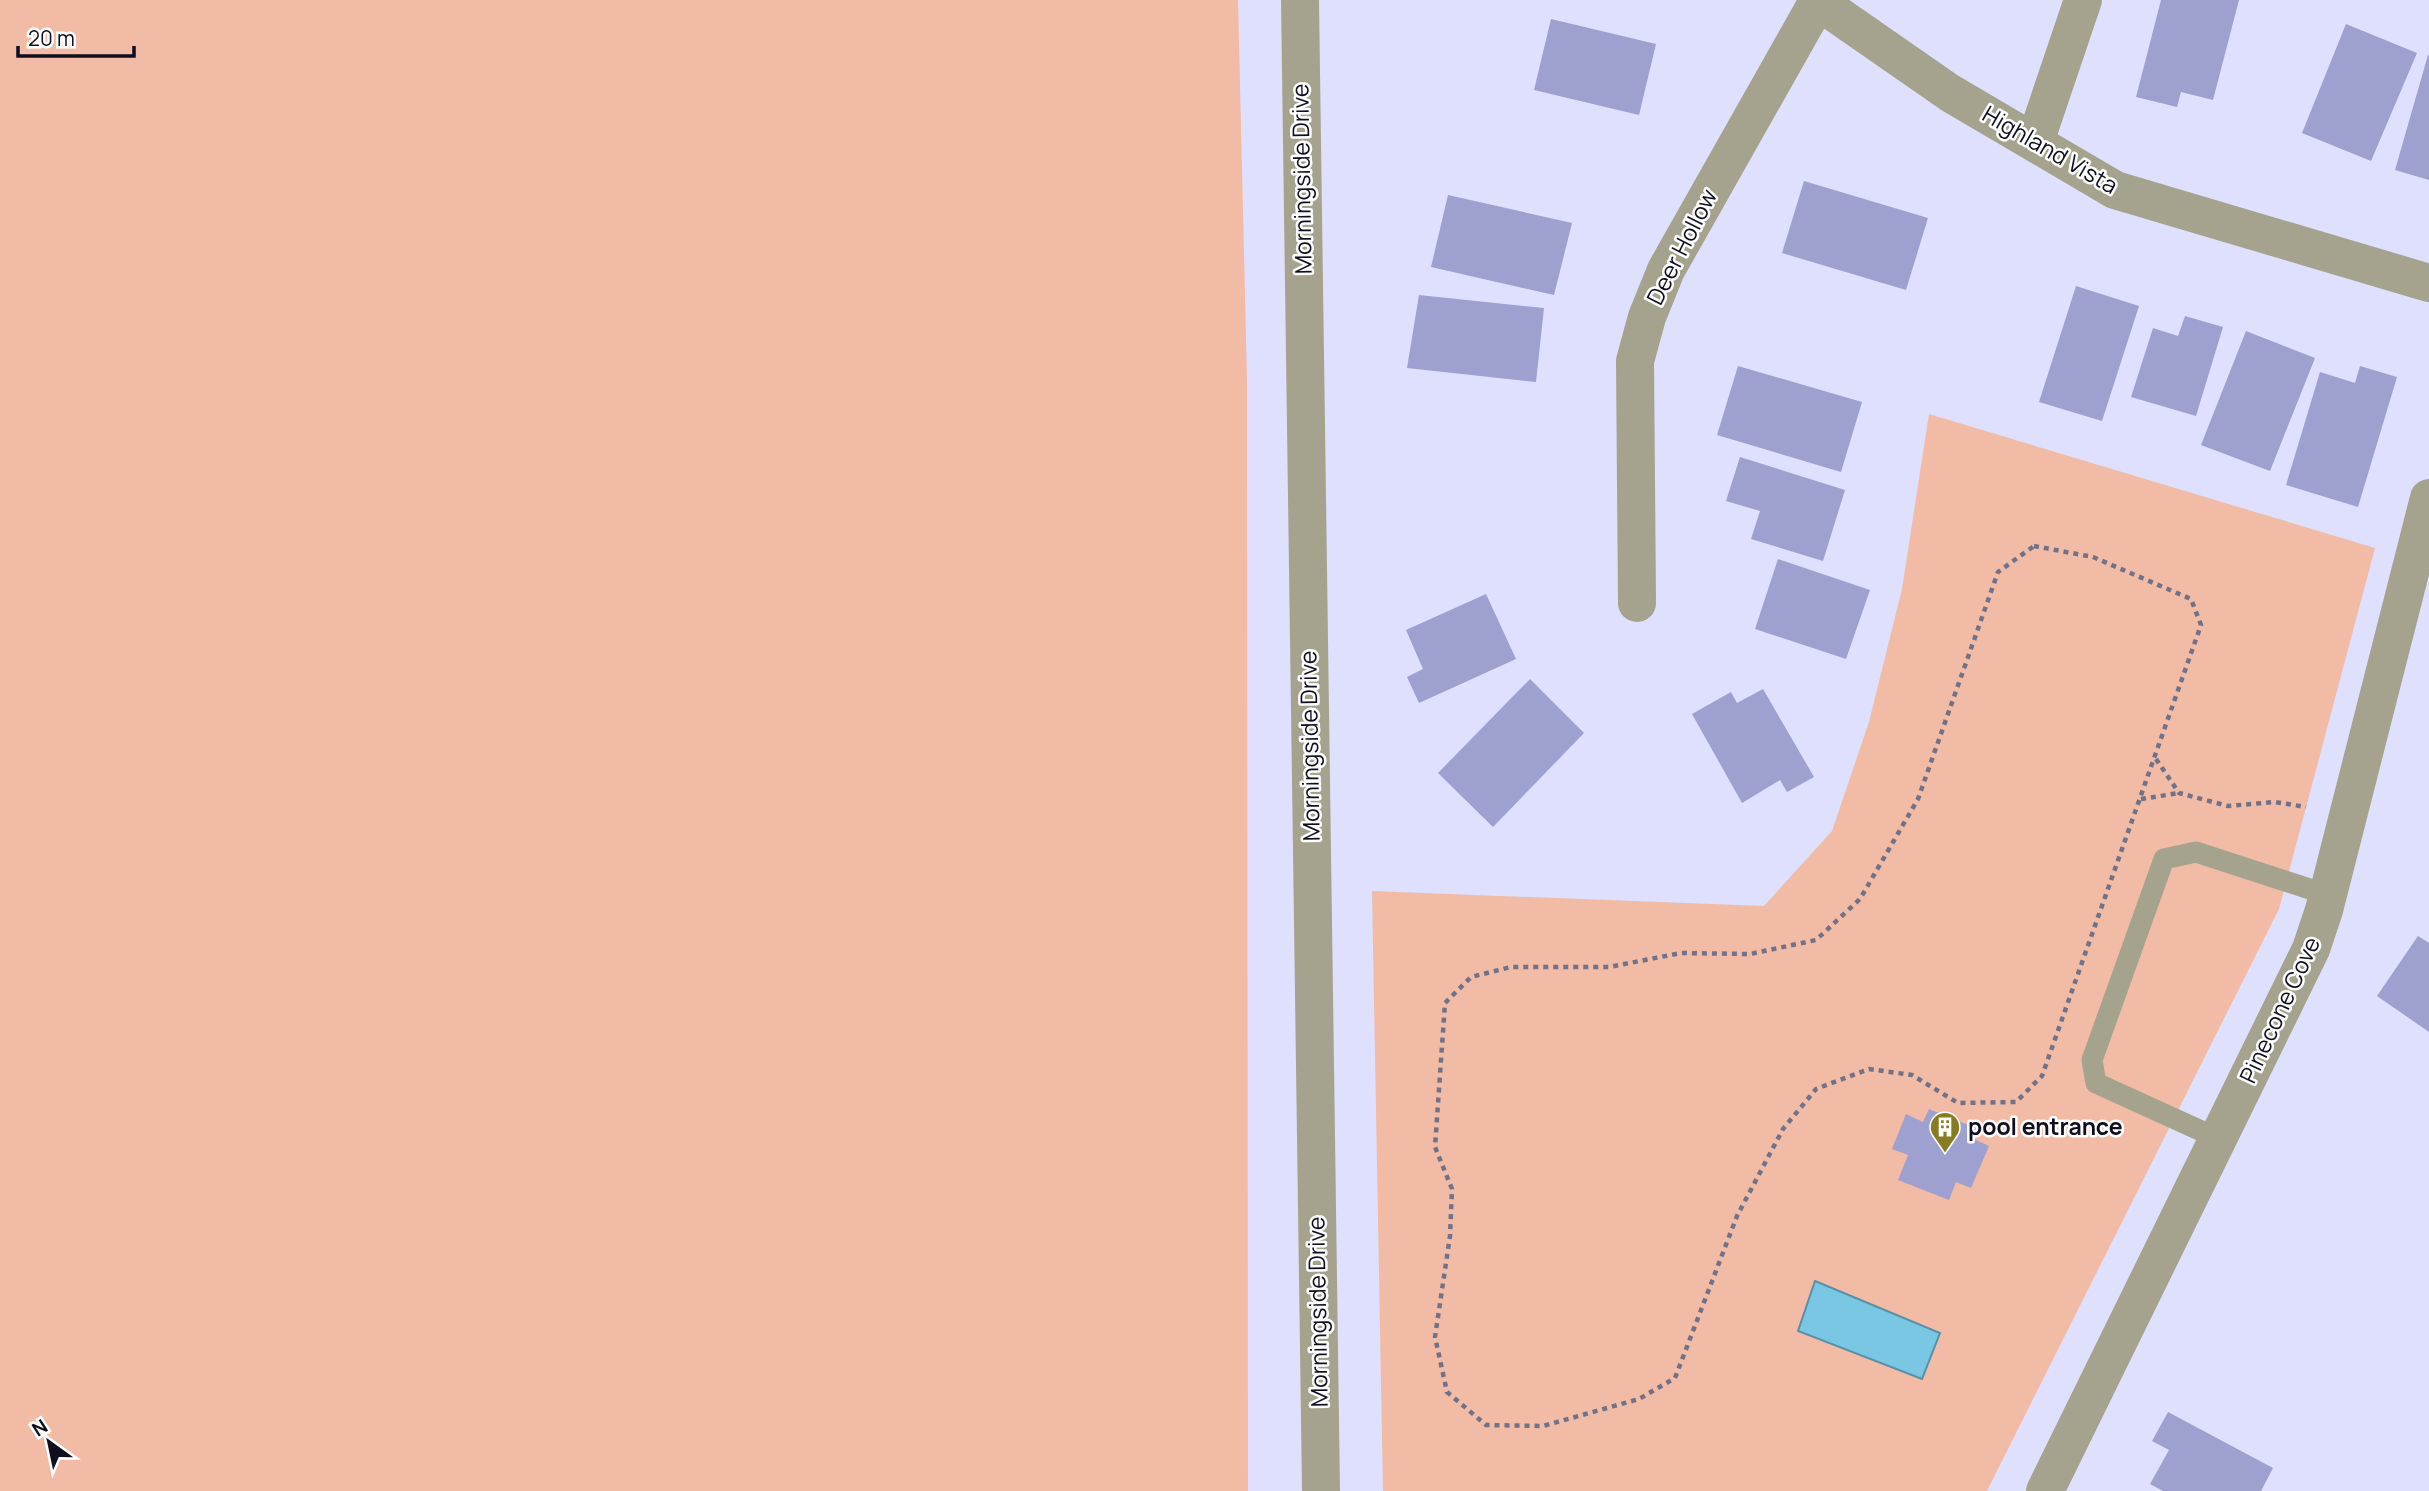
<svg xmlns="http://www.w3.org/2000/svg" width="2429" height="1491" font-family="Manrope,sans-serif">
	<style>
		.green { fill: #f1bba5 }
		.water { fill: #79c7e3; stroke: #5990a8; stroke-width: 2 }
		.building { fill: #9ea0d0 }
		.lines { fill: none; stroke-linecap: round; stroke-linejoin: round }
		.path { stroke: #717289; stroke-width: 4.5; stroke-dasharray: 5 5; stroke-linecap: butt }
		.service { stroke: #a5a38d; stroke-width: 21 }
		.minor { stroke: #a5a38d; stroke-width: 38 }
		.tertiary { stroke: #a5a38d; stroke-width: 38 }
		.labels { text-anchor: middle; stroke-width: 5; stroke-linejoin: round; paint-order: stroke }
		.street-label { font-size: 23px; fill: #0e0e1f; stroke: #fff }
		.poi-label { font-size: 23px; font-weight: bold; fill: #0e0e1f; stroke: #fff; text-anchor: start }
	</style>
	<rect width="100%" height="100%" fill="#dee0fe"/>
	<g class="green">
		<polygon points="0,0 1238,0 1247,380 1248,1491 0,1491"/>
		<polygon points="1929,414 2375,548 2279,909 1987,1491 1383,1491 1372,891 1764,906 1832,831 1869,722 1902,589"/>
	</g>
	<polygon class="water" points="1815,1281 1940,1333 1922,1379 1798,1331"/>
	<g class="building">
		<polygon points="2161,0 2239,0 2213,100 2181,92 2177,107 2136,97"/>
		<polygon points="1551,19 1656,44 1639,115 1534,90"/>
		<polygon points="2346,24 2417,53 2371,161 2302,133"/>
		<polygon points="2428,55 2429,55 2429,180 2395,170"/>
		<polygon points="1804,181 1928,218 1906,290 1782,253"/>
		<polygon points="1448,195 1572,223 1554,295 1431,267"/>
		<polygon points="2076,286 2139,306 2102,421 2039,402"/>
		<polygon points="1419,295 1544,308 1536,382 1407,368"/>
		<polygon points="2185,316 2223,327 2196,416 2131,397 2153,328 2178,336"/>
		<polygon points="2246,331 2315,358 2270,471 2201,445"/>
		<polygon points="1738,366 1862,402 1841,472 1717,435"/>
		<polygon points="2360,366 2397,377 2358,507 2286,485 2320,372 2355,383"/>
		<polygon points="1740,457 1845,490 1823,561 1751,539 1760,511 1726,501"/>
		<polygon points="1778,559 1870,590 1846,659 1755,629"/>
		<polygon points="1486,594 1516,659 1419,703 1407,677 1423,669 1406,630"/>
		<polygon points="1530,679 1584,733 1493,827 1438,773"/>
		<polygon points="1763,689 1814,777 1787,792 1780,780 1742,803 1692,714 1731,692 1737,703"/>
		<polygon points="2418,936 2429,943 2429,1032 2377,996"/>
		<polygon points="1929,1109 1978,1129 1974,1139 1989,1146 1971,1188 1956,1182 1949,1200 1898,1180 1908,1155 1892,1149 1906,1114 1923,1122"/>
		<polygon points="2168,1412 2273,1468 2261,1491 2163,1491 2150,1484 2169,1450 2152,1441"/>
	</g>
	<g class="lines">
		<g class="path">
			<polygon points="2034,546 2093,557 2191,599 2201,625 2042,1076 2016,1102 1958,1103 1912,1075 1869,1069 1816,1089 1783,1129 1737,1216 1675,1378 1639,1399 1543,1426 1486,1425 1447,1392 1435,1337 1450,1236 1452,1189 1435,1147 1445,1003 1471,977 1511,967 1609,967 1681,953 1750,954 1816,940 1860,899 1918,799 1998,572"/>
			<polyline points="2156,759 2179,793 2228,806 2275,802 2306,807"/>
			<polyline points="2141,799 2179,793"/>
		</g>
		<polyline class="service" points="2219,1139 2096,1083 2092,1060 2164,859 2196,852 2328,895"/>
		<g class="minor">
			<polyline points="1816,0 1950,93 2115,190 2429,283"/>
			<polyline points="2035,142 2083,0"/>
			<polyline points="1637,603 1635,361 1647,317 1666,270 1818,1"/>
			<polyline points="2045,1491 2311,949 2324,910 2429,498"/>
		</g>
		<polyline class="tertiary" points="1300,0 1321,1491"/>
	</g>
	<defs>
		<g id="building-pin" transform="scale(1.575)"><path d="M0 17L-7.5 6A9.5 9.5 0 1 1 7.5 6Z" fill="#877c22" stroke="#fff"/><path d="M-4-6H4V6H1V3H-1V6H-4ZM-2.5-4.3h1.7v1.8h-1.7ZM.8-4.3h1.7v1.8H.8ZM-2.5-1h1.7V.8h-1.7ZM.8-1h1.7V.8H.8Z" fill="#fff"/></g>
	</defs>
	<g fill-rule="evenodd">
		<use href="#building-pin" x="1945" y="1127"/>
	</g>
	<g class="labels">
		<g class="street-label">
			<text transform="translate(2050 150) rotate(30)" y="8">Highland Vista</text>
			<text transform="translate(1302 179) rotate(-91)" y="8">Morningside Drive</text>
			<text transform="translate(1682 247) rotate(-63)" y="8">Deer Hollow</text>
			<text transform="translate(1310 746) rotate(-91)" y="8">Morningside Drive</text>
			<text transform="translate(2280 1010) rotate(-65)" y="8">Pinecone Cove</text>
			<text transform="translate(1318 1312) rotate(-91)" y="8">Morningside Drive</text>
		</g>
		<g class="poi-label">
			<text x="1968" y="1135">pool entrance</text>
		</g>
	</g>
	<g transform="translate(49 1442) rotate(327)" stroke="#ffffff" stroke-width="5" paint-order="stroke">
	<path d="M0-5L12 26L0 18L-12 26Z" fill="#0e0e1f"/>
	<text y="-10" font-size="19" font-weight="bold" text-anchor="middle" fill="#0e0e1f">N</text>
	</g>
	<path d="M18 46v10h116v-10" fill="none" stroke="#0e0e1f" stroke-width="3.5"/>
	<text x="28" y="46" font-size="21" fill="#0e0e1f" stroke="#ffffff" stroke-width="5" paint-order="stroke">20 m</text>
</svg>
